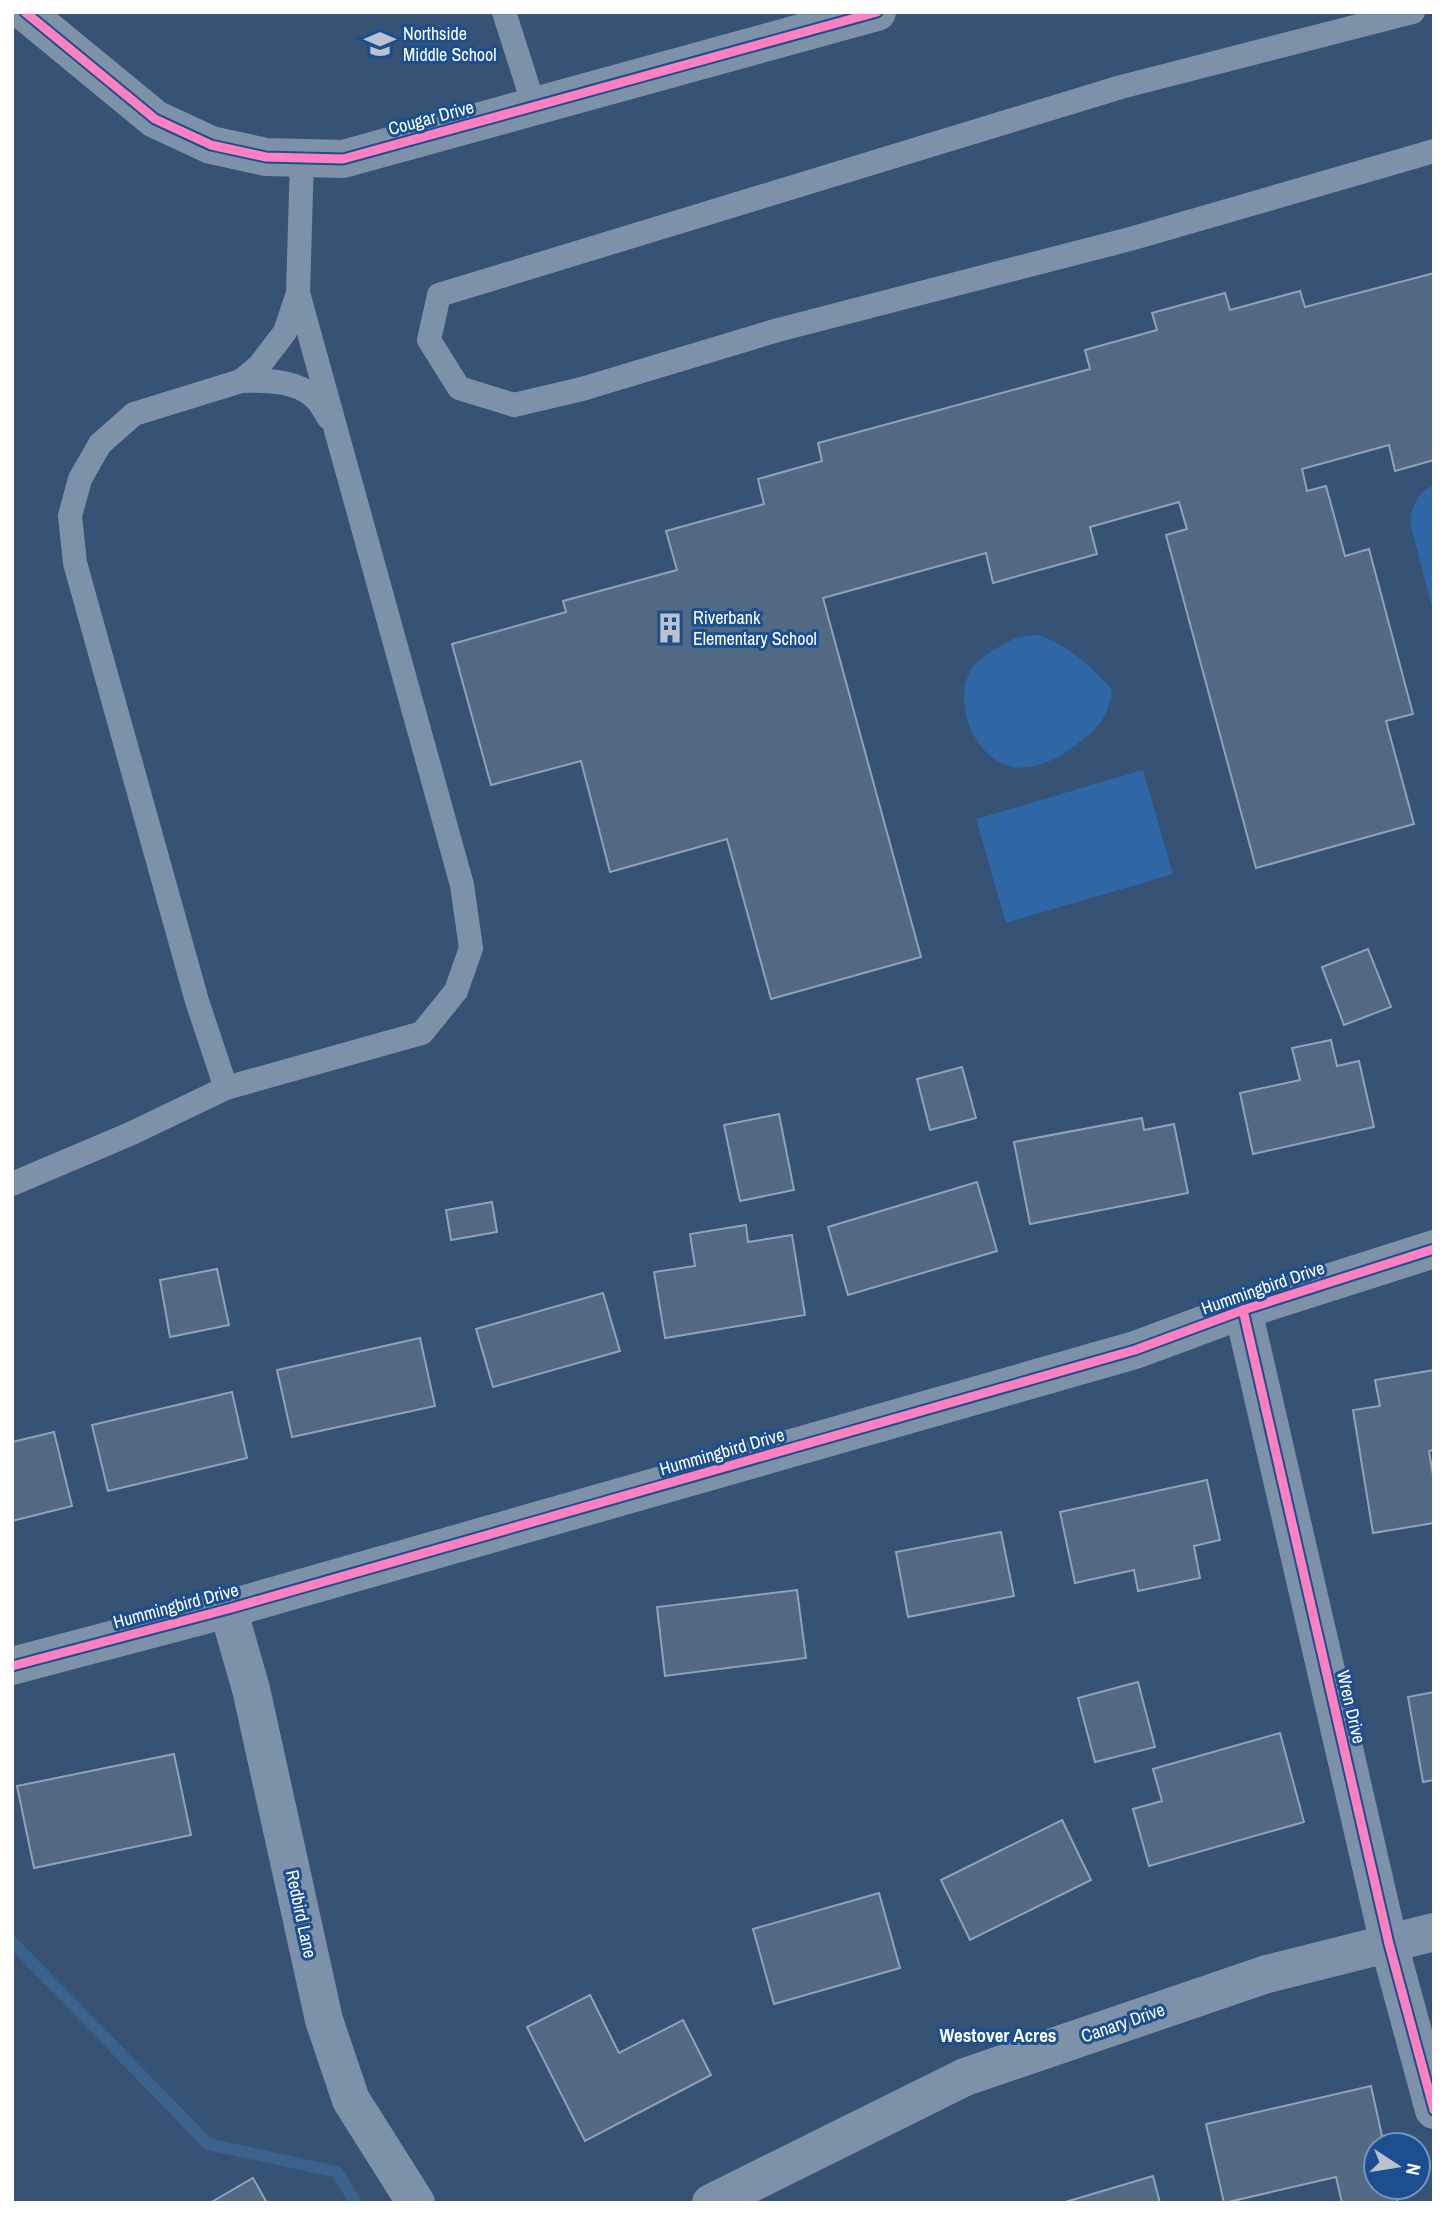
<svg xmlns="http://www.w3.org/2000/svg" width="1446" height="2215" font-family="'Archivo Narrow',sans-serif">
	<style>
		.green { fill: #2f66a5 }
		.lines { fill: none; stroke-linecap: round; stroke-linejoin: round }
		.stream { stroke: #3b618d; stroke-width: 12 }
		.building { fill: #526984; stroke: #92a2b6; stroke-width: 2 }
		.lane { stroke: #7d92a8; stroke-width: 24 }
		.street { stroke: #7d92a8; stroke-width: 38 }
		.cycleway-casing { stroke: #1b4f8f; stroke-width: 13 }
		.cycleway { stroke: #ff80c0; stroke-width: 9 }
		.labels { text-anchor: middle; stroke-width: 6; stroke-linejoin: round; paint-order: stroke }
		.poi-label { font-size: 18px; fill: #fff; stroke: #1b4f8f; text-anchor: start }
		.street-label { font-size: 18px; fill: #fff; stroke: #1b4f8f }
		.neighbourhood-label { font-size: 19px; font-weight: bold; fill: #fff; stroke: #1b4f8f }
	</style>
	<rect width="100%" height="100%" fill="#365274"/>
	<g class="green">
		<path d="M 1434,485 L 1434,615 L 1410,523 C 1412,505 1417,493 1434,485 Z"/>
		<path d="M 1039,635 C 1071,647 1088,664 1112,689 C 1107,722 1098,728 1072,748 C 1059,759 1030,771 1012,767 C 974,758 953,705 970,671 C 974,663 987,654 994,650 C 1013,638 1016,636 1039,635 Z"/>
		<polygon points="1143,770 1173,874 1006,923 976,819"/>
	</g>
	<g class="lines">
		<polyline class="stream" points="12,1942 208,2144 337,2172 356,2203"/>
	</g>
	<g class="building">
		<polygon points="1434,273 1434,460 1395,471 1389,445 1302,469 1307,491 1326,486 1345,556 1369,549 1413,714 1386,721 1414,824 1256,868 1166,535 1187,529 1179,502 1090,527 1097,554 993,583 986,553 823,598 921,957 771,999 727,839 610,872 581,761 491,785 452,644 566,612 563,601 677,570 666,531 764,504 758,479 822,461 818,443 1090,369 1085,350 1157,330 1152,313 1225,293 1230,310 1300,291 1305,307"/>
		<polygon points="1368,949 1391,1007 1344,1025 1322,967"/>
		<polygon points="1331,1040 1337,1066 1359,1061 1374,1127 1253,1154 1240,1093 1300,1080 1292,1048"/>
		<polygon points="962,1067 976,1118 930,1130 917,1079"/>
		<polygon points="779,1114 794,1190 740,1201 724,1125"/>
		<polygon points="1142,1118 1144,1130 1174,1124 1188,1193 1030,1224 1014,1142"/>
		<polygon points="977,1182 997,1251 848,1295 828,1227"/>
		<polygon points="492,1202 497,1232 451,1240 446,1210"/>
		<polygon points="746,1225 748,1242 792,1235 805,1315 665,1338 654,1272 695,1266 690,1234"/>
		<polygon points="217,1269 229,1325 170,1337 160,1280"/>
		<polygon points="603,1293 620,1351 493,1387 476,1329"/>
		<polygon points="420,1338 435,1406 292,1437 277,1370"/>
		<polygon points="1434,1370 1434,1450 1429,1451 1434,1481 1434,1523 1373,1533 1353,1410 1380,1406 1375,1380"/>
		<polygon points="232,1392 247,1458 108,1491 92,1425"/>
		<polygon points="54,1432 72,1506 12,1521 12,1442"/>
		<polygon points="1207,1480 1220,1540 1194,1546 1200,1578 1138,1591 1134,1570 1075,1583 1060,1512"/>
		<polygon points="1001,1532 1014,1596 908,1617 896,1552"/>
		<polygon points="797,1590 806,1658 665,1676 657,1607"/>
		<polygon points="1138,1682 1155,1747 1095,1762 1078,1698"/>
		<polygon points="1434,1692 1434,1780 1423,1782 1408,1697"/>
		<polygon points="1280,1733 1304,1822 1149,1866 1133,1809 1162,1801 1153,1769"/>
		<polygon points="174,1754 191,1835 34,1868 17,1786"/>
		<polygon points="1062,1820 1091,1880 970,1940 941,1880"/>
		<polygon points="879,1893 900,1968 774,2004 753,1929"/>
		<polygon points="590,1995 619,2053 683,2020 711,2075 585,2141 527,2027"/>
		<polygon points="1371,2086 1384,2145 1376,2145 1376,2187 1394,2187 1398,2203 1342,2203 1336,2177 1224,2203 1206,2124"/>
		<polygon points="1153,2176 1160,2203 1062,2203"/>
		<polygon points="253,2178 267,2203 210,2203"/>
	</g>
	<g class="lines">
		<g class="lane">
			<polyline points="504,12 534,106"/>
			<polyline points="1413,12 1121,87 439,295 429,340 459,388 514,405 582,389 778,330 1130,239 1434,151"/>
			<polyline points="298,293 462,885 471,948 456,991 422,1033 226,1088 197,1001 75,563 70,516 80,479 100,444 134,414 241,381 259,366 285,332 298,293 302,157"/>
			<path d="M 241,381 C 265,380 298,380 316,399 C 321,404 325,412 329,418"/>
			<polyline points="12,1184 130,1134 226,1088"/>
		</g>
		<g class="street">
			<polyline points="25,12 155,119 211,145 266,157 343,159 877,12"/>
			<polyline points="1243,1310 1389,1944 1434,2110"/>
			<polyline points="228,1609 251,1689 324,2020 351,2100 416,2203"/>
			<polyline points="12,1666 228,1609 1135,1350 1243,1310 1434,1249"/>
			<polyline points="711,2203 965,2077 1267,1974 1434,1932"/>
		</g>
		<g class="cycleway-casing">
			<g id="cycleway">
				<polyline points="25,12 155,119 211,145 266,157 343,159 877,12"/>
				<polyline points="1243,1310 1389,1944 1434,2110"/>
				<polyline points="12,1666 228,1609 1135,1350 1243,1310 1434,1249"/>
			</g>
		</g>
		<use href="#cycleway" class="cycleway"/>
	</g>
	<defs>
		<g id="school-bare" transform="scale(2.415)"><path d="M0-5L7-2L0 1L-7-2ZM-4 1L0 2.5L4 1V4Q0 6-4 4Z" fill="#b9c2ce" stroke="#1b4f8f" stroke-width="2.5" paint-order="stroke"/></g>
		<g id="building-bare" transform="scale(2.415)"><path d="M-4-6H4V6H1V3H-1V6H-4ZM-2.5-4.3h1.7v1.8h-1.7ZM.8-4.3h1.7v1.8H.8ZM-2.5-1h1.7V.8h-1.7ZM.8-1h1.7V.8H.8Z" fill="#b9c2ce" stroke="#1b4f8f" stroke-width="2.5" paint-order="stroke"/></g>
	</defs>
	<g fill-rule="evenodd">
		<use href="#school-bare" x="380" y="44"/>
		<use href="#building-bare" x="670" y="628"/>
	</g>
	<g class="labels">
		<g class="poi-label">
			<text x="403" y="40">Northside<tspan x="403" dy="21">Middle School</tspan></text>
			<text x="693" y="624">Riverbank<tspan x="693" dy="21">Elementary School</tspan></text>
		</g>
		<g class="street-label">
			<text transform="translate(431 118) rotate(-15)" y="6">Cougar Drive</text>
			<text transform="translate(1263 1288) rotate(-19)" y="6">Hummingbird Drive</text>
			<text transform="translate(722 1452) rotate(-16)" y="6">Hummingbird Drive</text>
			<text transform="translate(176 1606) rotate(-15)" y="6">Hummingbird Drive</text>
			<text transform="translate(1351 1707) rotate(77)" y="6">Wren Drive</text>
			<text transform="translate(301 1914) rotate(78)" y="6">Redbird Lane</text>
			<text transform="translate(1123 2023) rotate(-19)" y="6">Canary Drive</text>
		</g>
		<g class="neighbourhood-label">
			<text x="998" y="2042">Westover Acres</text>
		</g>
	</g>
	<rect width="1446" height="2215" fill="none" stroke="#ffffff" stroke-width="28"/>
	<g transform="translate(1397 2166) rotate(102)"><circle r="33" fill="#1b4f8f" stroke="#7695bc" stroke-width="2"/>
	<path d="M0-5L12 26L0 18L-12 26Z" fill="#b9c2ce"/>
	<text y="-10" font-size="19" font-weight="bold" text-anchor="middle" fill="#ffffff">N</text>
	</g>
</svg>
